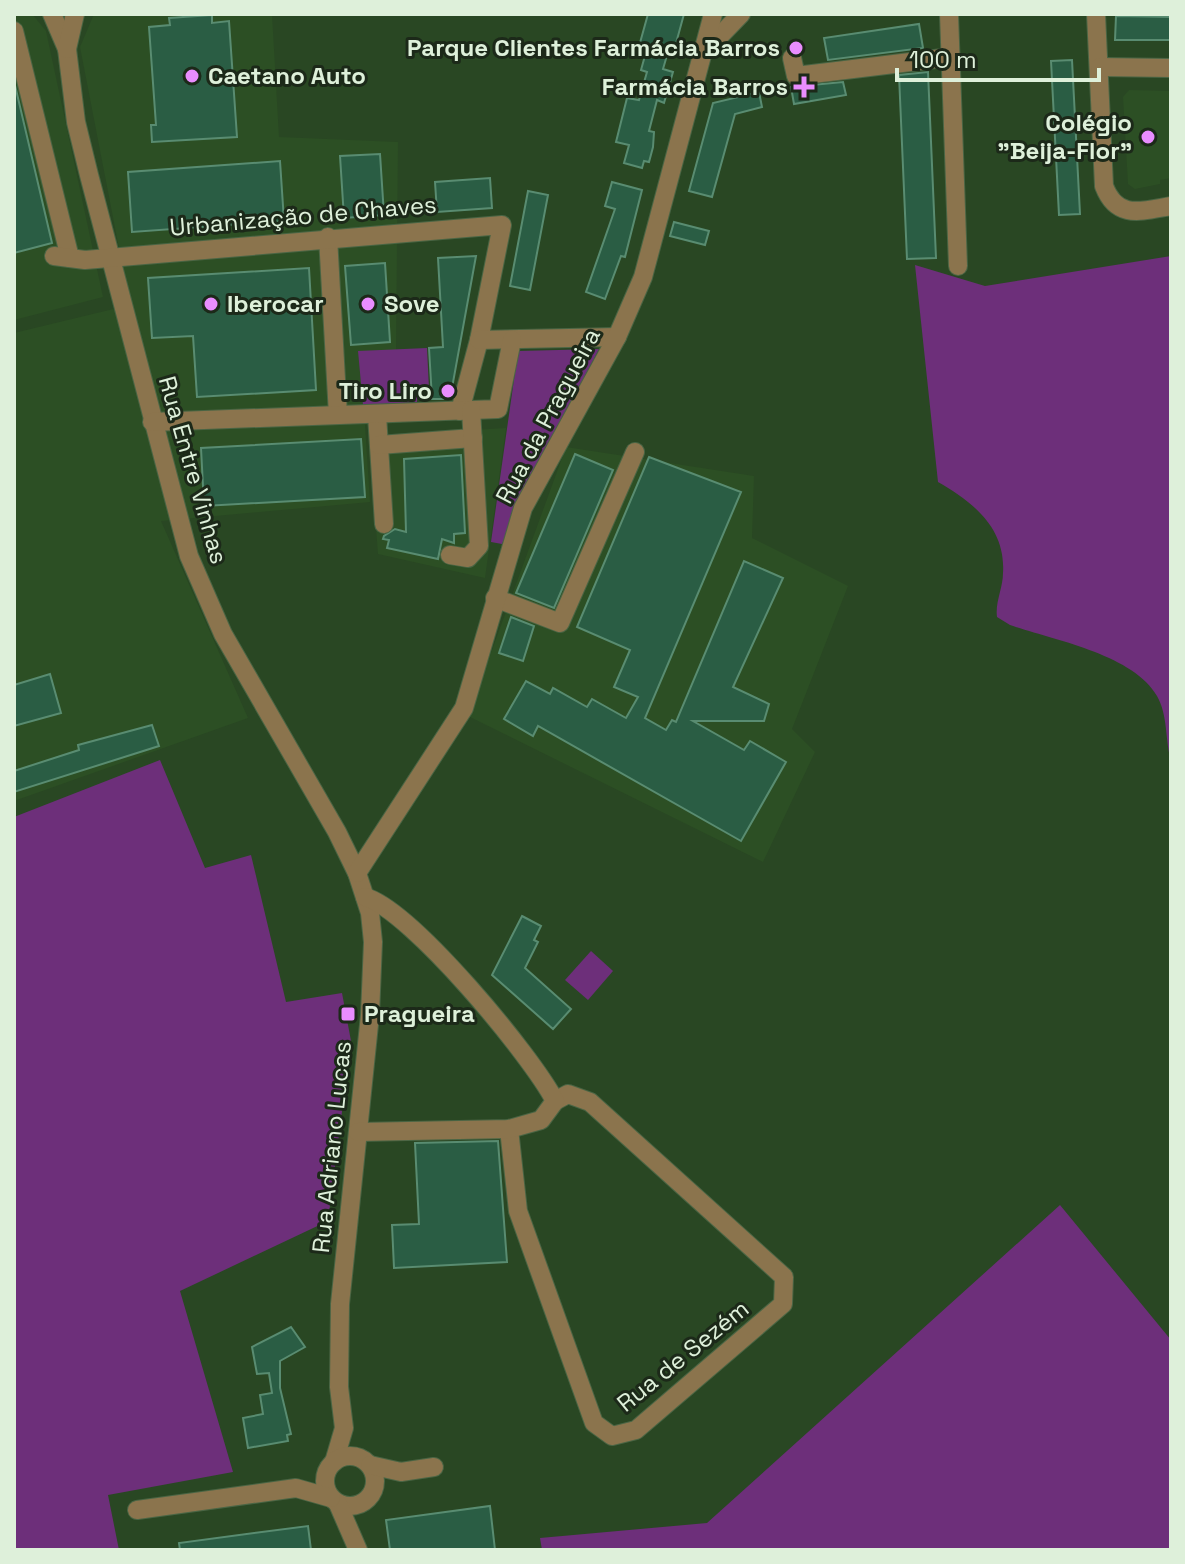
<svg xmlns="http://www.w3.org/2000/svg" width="1185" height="1564" font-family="'Space Grotesk',sans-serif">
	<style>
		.built { fill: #2c4f24 }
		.green { fill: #6d2f7a }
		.building { fill: #2a5d44; stroke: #598c71; stroke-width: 2 }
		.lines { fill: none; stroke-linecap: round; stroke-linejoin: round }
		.minor-casing { stroke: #4a6544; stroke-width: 20 }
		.minor { stroke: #8b744d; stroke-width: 18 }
		.poi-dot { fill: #e98dfe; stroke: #1c2919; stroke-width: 3 }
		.labels { text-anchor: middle; stroke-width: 6; stroke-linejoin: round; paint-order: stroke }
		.poi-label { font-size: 24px; font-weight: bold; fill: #def0da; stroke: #1c2919; text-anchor: end }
		.street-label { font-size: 24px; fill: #def0da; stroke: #1c2919 }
	</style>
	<rect width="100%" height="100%" fill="#294723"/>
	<g class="built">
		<polygon points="14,14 32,14 46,31 103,297 14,320"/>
		<polygon points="94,14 272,14 279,137 398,142 396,350 402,423 365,425 370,502 161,521 248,718 14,801 14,333 130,305 80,47"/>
		<polygon points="1129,90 1171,91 1171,178 1160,180 1160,184 1135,189 1128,184 1123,97"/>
		<polygon points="506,428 485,578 378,554 369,436"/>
		<polygon points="566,447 754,476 752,538 848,586 792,729 815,752 763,862 468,716"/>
	</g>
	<g class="green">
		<path d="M 1171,256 L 1171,761 C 1165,740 1168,715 1157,696 C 1133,654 1053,640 1010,625 L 997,617 C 995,602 1003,588 1003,573 C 1006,528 973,502 938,482 L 915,265 L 985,286 Z"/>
		<polygon points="427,348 429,389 417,390 417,402 363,405 358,351"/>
		<polygon points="599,349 525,491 502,544 491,542 518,351"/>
		<polygon points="160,760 205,868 251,855 286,1002 342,993 351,1041 328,1221 180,1291 233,1472 108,1495 119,1550 14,1550 14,817"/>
		<polygon points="591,951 613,971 588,1000 565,980"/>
		<polygon points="1060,1205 1171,1340 1171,1550 542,1550 540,1538 707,1523"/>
	</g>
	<g class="building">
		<polygon points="648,14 684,14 675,47 670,45 663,69 673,72 664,103 657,100 649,131 654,132 653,147 649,162 644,161 642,168 624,163 629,145 616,142 627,98 639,100 647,72 641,70 646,52 638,50"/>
		<polygon points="212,15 212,23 229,21 237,137 152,142 151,125 156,125 149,27 170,25 169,18"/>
		<polygon points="1116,16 1171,17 1171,40 1115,40"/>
		<polygon points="919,24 923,48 828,60 824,38"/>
		<polygon points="1072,60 1080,214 1059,215 1051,61"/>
		<polygon points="928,72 936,258 907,259 899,75"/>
		<polygon points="14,81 52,243 14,253"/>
		<polygon points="843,82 846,95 794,104 791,87"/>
		<polygon points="759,92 762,107 735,114 712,197 689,191 713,103"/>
		<polygon points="380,154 384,215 344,218 340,156"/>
		<polygon points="280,161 284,221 132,232 128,172"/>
		<polygon points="490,178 492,208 437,212 435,182"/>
		<polygon points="612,182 642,190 625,257 621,256 605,299 586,292 615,209 605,206"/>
		<polygon points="528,191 548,195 530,290 510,286"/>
		<polygon points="674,222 709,231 705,245 670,236"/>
		<polygon points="476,256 450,399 432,399 429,348 443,347 438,258"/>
		<polygon points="385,263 390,342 351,345 345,266"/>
		<polygon points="309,268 316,390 197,397 193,336 152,338 148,278"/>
		<polygon points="361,439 365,497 204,506 201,448"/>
		<polygon points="575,454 613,470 554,608 516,593"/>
		<polygon points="461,455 465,533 454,534 454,543 442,539 438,559 387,548 389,540 383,539 384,536 395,529 406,532 404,459"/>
		<polygon points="649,457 741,492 645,718 666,730 672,720 676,722 744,561 783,578 733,687 769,704 764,721 693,721 744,750 750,741 786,762 741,841 538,726 533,736 504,719 526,681 550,694 553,688 587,707 592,699 626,718 638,697 614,687 630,650 577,627"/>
		<polygon points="511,617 534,626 523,661 499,653"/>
		<polygon points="50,674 61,713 14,726 14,685"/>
		<polygon points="152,725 159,746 14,792 14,771 79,750 78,745"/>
		<polygon points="522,916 541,926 534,940 538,942 525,968 571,1009 553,1029 492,975"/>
		<polygon points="498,1141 507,1262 394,1268 392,1225 419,1224 415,1143"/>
		<polygon points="291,1327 305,1347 280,1361 280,1388 291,1434 287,1435 288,1441 248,1448 243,1418 263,1414 260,1395 272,1393 269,1373 257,1374 252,1347"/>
		<polygon points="490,1506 495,1550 390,1550 386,1520"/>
		<polygon points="308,1526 311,1550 180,1550 179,1543"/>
	</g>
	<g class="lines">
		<g class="minor-casing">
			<g id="minor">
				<polyline points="52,14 67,49 76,122 89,175 189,556 223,634 337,832 357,873 370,913 373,942 370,1015 340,1304 339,1387 344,1428 334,1462"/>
				<polyline points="949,14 958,266"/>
				<path d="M 1096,14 L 1104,186 C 1117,220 1141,211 1171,206"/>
				<polyline points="14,31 70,258"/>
				<polyline points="710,46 741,14"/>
				<polyline points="67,49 75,14"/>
				<polyline points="792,58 796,76 951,57"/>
				<polyline points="1100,67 1171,68"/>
				<polyline points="328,237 338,415"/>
				<polyline points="54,256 85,260 502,225 479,340 460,411"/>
				<polyline points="479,340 617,337"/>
				<polyline points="377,415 384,524"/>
				<polyline points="152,422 498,409 512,340"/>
				<polyline points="379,445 473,438"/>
				<polyline points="450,555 468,558 479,546 471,410"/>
				<polyline points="495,598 560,623 635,452"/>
				<polyline points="357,873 464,708 523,508 617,337 643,277 713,14"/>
				<polyline points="509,1129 518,1211 594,1423 612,1436 636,1430 783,1304 784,1277 590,1102 568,1094 555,1101"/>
				<path d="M 358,1132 L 509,1129 L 541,1120 L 555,1101 C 532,1056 411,910 365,897"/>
				<circle cx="350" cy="1481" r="25"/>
				<polyline points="370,1465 401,1472 434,1467"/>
				<polyline points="338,1504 358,1550"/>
				<polyline points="137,1510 296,1488 331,1498"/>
			</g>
		</g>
		<use href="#minor" class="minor"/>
	</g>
	<g class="poi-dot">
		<circle cx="796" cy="48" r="8"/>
		<circle cx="192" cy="76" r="8"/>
		<path d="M800 75h8v8h8v8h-8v8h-8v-8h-8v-8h8z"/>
		<circle cx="1148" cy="137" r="8"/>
		<circle cx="211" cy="304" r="8"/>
		<circle cx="368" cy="304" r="8"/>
		<circle cx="448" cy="391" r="8"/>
		<rect x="340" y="1006" width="16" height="16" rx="4"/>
	</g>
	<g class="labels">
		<g class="poi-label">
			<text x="780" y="56">Parque Clientes Farmácia Barros</text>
			<text x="208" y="84" text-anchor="start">Caetano Auto</text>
			<text x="788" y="95">Farmácia Barros</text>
			<text x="1132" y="131">Colégio<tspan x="1132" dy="28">"Beija-Flor"</tspan></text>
			<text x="227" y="312" text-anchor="start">Iberocar</text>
			<text x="384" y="312" text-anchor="start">Sove</text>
			<text x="432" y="399">Tiro Liro</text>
			<text x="364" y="1022" text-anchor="start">Pragueira</text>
		</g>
		<g class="street-label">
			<text transform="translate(303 216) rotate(-5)" y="8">Urbanização de Chaves</text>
			<text transform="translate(548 416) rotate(-62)" y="8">Rua da Pragueira</text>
			<text transform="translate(193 470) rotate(74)" y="8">Rua Entre Vinhas</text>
			<text transform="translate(332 1147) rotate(-84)" y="8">Rua Adriano Lucas</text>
			<text transform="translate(683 1356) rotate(-39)" y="8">Rua de Sezém</text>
		</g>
	</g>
	<rect width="1185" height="1564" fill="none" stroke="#def0da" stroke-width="32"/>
	<path d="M897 68v12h202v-12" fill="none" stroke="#def0da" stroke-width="4"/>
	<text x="909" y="68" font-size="24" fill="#def0da" stroke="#1c2919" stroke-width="6" paint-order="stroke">100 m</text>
</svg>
